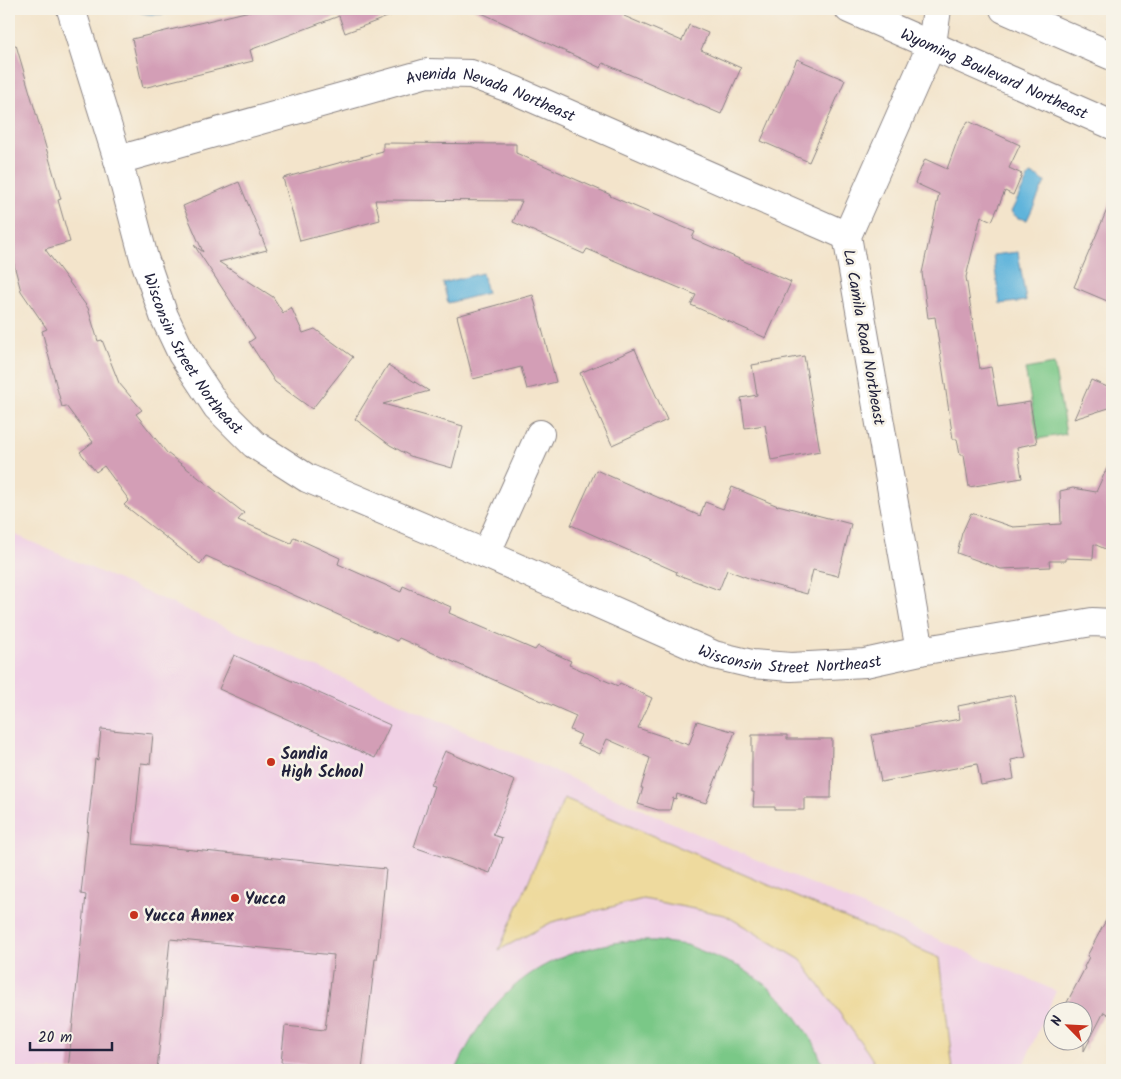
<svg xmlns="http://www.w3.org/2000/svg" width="1121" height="1079" font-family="Kalam,sans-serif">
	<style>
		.built { fill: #f0d0e5 }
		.green { fill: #7ac887; stroke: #4e7561 }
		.sand { fill: #eeda9e; stroke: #887e6c }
		.water { fill: #5eb4db; stroke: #406b8b }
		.building { fill: #d39eb6 }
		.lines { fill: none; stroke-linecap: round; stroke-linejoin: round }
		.minor-casing { stroke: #8a8383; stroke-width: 30 }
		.major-casing { stroke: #8a8383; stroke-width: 30 }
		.minor { stroke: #fff; stroke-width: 28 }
		.major { stroke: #fff; stroke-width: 28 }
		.poi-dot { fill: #c8321e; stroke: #f7f3e8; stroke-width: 2 }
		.labels { text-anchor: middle; stroke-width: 5; stroke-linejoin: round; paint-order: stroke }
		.street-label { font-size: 16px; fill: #22223b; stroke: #f7f3e8 }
		.poi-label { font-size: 16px; font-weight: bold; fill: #22223b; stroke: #f7f3e8; text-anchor: start }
	</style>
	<rect width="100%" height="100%" fill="#f7f3e8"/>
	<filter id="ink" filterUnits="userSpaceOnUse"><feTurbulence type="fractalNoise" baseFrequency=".02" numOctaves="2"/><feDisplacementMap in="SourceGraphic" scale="10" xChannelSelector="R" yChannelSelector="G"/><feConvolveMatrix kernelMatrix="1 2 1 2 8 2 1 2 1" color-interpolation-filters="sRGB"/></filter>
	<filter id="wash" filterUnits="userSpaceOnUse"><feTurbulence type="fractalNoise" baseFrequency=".0096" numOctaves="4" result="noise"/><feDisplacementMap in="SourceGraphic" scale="20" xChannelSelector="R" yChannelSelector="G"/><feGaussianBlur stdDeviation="1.12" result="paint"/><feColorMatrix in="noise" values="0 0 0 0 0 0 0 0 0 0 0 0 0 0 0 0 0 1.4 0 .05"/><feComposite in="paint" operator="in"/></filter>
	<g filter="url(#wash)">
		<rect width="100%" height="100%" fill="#f3e4cb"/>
		<polygon class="built" points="9,532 1056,991 1021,1070 9,1070"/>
		<g class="green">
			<polygon points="1054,364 1066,434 1038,439 1025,369"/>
			<path d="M 628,941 L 655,941 L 687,945 L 740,967 L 765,984 L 787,1004 L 814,1043 L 825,1070 L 456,1070 C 492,990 540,952 628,941 Z"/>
		</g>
		<polygon class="sand" points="564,798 940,958 953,1070 879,1070 867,1051 801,960 725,915 643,899 552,922 499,950"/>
		<g class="water">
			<path d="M 134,9 L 174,9 C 166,17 143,16 134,9 Z"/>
			<polygon points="1030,174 1038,177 1045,182 1027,220 1018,218 1011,212"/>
			<polygon points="1018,252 1026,301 1000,304 993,255"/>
			<polygon points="482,273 487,293 448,303 443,283"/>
		</g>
		<g id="blocks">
			<g class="building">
				<polygon points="258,9 403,9 403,11 345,33 339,16 250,50 253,61 143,88 132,39"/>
				<polygon points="473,9 627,9 624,16 682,41 689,25 708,33 701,50 741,68 721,114 603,63 601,68"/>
				<polygon points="16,45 61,199 58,200 70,242 45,249 88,308 98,341 102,340 119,383 142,410 136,414 167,453 244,513 238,520 291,543 294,537 340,558 338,564 401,592 403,586 451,607 449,613 535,650 538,646 571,661 569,665 618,686 620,683 652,698 638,728 689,745 697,721 735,732 706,803 677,794 676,799 673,798 670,810 658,810 638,804 643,788 641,788 650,758 607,739 600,754 577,744 581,735 570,730 576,716 399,638 397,641 206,556 200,564 124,505 129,500 104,466 96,472 80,452 93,442 66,406 62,407 42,331 47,329 21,291 9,246 9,46"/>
				<polygon points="797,59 845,80 809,162 761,141"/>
				<polygon points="968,121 1020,145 1009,168 1022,174 1013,195 1005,191 992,221 981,216 966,277 980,369 991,367 998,407 1030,402 1037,443 1017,447 1022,478 969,487 964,455 960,455 957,439 953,439 935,317 928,318 922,273 939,194 915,183 925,159 947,169 959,136"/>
				<polygon points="383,143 516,144 516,153 611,195 610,196 695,232 692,238 791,282 766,338 691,305 696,295 587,249 584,254 513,222 522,201 375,200 380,220 300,241 283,178 383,151"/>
				<polygon points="239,182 267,250 219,262 273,297 283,313 291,307 303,333 315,329 353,357 312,409 275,382 249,342 255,338 194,245 203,252 183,206"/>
				<polygon points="1112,198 1112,303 1074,287"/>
				<polygon points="533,295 556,382 527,389 521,367 473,379 457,316"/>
				<polygon points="635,349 667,420 612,445 580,373"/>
				<polygon points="804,356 820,451 771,460 765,425 745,428 741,398 757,395 752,365"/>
				<polygon points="388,365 429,391 383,404 463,426 452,468 410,456 390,445 355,419"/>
				<polygon points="1091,380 1112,389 1112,407 1074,419"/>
				<polygon points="1112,457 1112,552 1094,544 1093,559 1066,558 1066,561 1049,561 1050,567 1001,569 957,553 962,533 971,513 1013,527 1061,524 1060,491 1073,488 1096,492"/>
				<polygon points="596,470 700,516 705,502 723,509 732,487 778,506 778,505 851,524 838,576 813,570 807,594 751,579 727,570 719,590 676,574 677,572 571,525"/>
				<polygon points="234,655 390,725 375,758 219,689"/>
				<polygon points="1014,695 1026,757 1011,760 1014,779 981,785 977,764 881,782 872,735 960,719 958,706"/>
				<polygon points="101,729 153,734 150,764 141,763 133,844 386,869 377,959 375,959 362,1070 281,1062 285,1026 325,1030 334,955 170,939 157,1070 68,1070 86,895 81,894 95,759 98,760"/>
				<polygon points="752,735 787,735 787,739 832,739 831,798 804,798 804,810 775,810 775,807 753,807 754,792 752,792"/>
				<polygon points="445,751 515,781 493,835 502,838 490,873 414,847 434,786 430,785"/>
				<polygon points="1112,909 1112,1017 1104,1012 1084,1051 1084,1012 1062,1012 1085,968 1084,967 1089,957 1087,956"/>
			</g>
		</g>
	</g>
	<g filter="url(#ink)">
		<use href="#blocks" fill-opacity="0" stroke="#8a8383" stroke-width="1"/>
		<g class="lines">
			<g class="minor-casing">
				<g id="minor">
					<path id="s1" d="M 71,9 L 118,160 L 144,258 L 164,316 L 182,354 L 217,407 L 254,444 L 307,478 L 486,554 L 714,655 L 752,664 L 791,667 L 865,663 L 920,651 L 1092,622 L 1112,623"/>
					<path id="s2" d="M 118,160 L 427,73 L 471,74 L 514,90 L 847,236"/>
					<polyline points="486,554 540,434"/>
					<polyline points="920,651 847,236 932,44 937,9"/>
				</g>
			</g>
			<g class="major-casing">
				<g id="major">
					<path id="s3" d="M 849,9 L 1112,125"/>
					<polyline points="1004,9 1112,56"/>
				</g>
			</g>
			<use href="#minor" class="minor"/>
			<use href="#major" class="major"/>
		</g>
	</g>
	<g class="poi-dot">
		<circle cx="271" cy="762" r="5"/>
		<circle cx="235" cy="898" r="5"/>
		<circle cx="134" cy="915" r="5"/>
	</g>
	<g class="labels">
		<g class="street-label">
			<text dy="6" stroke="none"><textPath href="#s3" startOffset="159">Wyoming Boulevard Northeast</textPath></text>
			<text dy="6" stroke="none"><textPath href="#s2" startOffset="388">Avenida Nevada Northeast</textPath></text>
			<text transform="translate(865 337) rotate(80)" y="6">La Camila Road Northeast</text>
			<text dy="6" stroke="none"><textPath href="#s1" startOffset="368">Wisconsin Street Northeast</textPath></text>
			<text dy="6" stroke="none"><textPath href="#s1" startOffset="1062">Wisconsin Street Northeast</textPath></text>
		</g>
		<g class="poi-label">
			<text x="281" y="759">Sandia<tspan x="281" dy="18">High School</tspan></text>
			<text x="245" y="904">Yucca</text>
			<text x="144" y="921">Yucca Annex</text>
		</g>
	</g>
	<rect width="1121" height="1079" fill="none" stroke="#f7f3e8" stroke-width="30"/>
	<g transform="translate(1068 1026) rotate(294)"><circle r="24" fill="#f7f3e8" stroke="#a29fa3"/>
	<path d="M0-4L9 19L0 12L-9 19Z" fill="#c8321e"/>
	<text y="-8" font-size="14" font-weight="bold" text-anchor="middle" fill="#22223b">N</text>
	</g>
	<path d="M30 1042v8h82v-8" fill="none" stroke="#22223b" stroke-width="2.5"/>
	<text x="38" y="1042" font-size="15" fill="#22223b" stroke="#f7f3e8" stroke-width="4" paint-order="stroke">20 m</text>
</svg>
